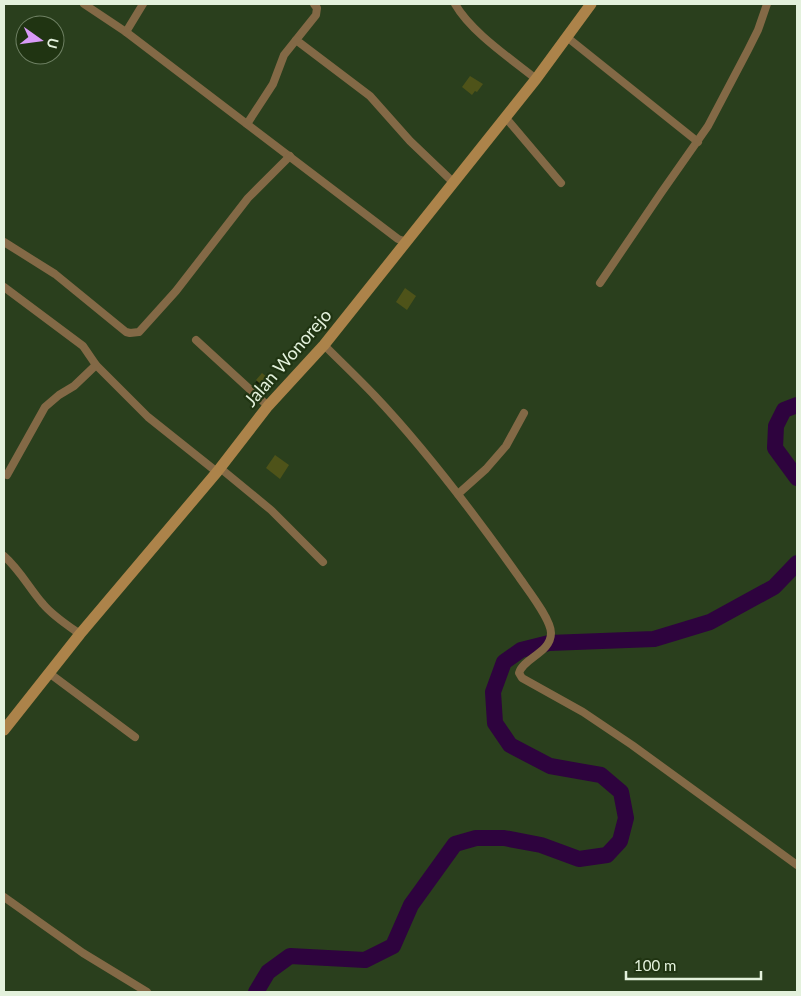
<svg xmlns="http://www.w3.org/2000/svg" width="801" height="996" font-family="Lato,sans-serif">
	<style>
		.shadow { fill: #0007 }
		.lines { fill: none; stroke-linecap: round; stroke-linejoin: round }
		.river { stroke: #2e033e; stroke-width: 16 }
		.building { fill: #4e5319 }
		.street { stroke: #836946; stroke-width: 8 }
		.secondary { stroke: #ac834a; stroke-width: 11 }
		.labels { text-anchor: middle; stroke-width: 4.5; stroke-linejoin: round; paint-order: stroke }
		.street-label { font-size: 18px; fill: #e3f1dc; stroke: #203412 }
	</style>
	<rect width="100%" height="100%" fill="#2a3f1d"/>
	<polygon class="shadow" points="262,374 273,384 265,393 255,383"/>
	<g class="lines">
		<g class="river">
			<polyline points="797,405 784,410 776,426 775,448 797,478"/>
			<polyline points="256,992 268,972 290,956 365,960 393,946 411,905 455,844 476,838 504,838 541,845 579,859 607,855 620,841 626,818 621,792 601,775 550,766 510,745 495,723 493,692 504,662 521,650 549,643 654,639 710,622 774,587 797,563"/>
		</g>
	</g>
	<g class="building">
		<polygon points="470,76 483,84 477,92 475,91 472,95 462,87"/>
		<polygon points="405,288 416,296 407,310 396,302"/>
		<polygon points="262,373 275,384 268,391 256,380"/>
		<polygon points="275,455 289,465 280,479 266,468"/>
	</g>
	<g class="lines">
		<g class="street">
			<polyline points="84,4 126,32 398,239 407,242"/>
			<polyline points="314,4 317,8 316,15 296,40 370,96 410,141 454,183"/>
			<path d="M 455,4 C 471,32 510,58 536,79"/>
			<polyline points="126,32 143,4"/>
			<polyline points="568,38 698,142"/>
			<polyline points="506,118 561,183"/>
			<polyline points="247,124 273,84 284,55 296,40"/>
			<polyline points="4,242 55,274 126,332 130,333 139,332 176,291 248,198 290,156"/>
			<polyline points="600,283 661,193 708,126 748,50 758,30 767,4"/>
			<polyline points="4,287 83,346 96,365 148,417 217,472"/>
			<polyline points="196,340 268,406"/>
			<path d="M 324,345 C 341,362 359,379 375,396 C 428,452 475,515 519,577 C 527,589 551,619 551,633 C 551,653 523,658 519,673 L 522,678 L 583,712 L 632,745 L 797,865"/>
			<polyline points="220,468 271,510 323,562"/>
			<polyline points="7,475 45,407 59,395 74,386 96,365"/>
			<polyline points="458,494 486,469 506,446 524,413"/>
			<path d="M 4,556 C 20,570 29,588 43,604 C 53,616 67,625 80,634"/>
			<polyline points="49,673 135,737"/>
			<polyline points="4,897 83,953 147,992"/>
		</g>
		<polyline class="secondary" points="4,730 80,634 217,472 268,406 324,345 536,79 591,4"/>
	</g>
	<g class="labels">
		<g class="street-label">
			<text transform="translate(288 358) rotate(-49)" y="6">Jalan Wonorejo</text>
		</g>
	</g>
	<rect width="801" height="996" fill="none" stroke="#e3f1dc" stroke-width="10"/>
	<g transform="translate(40 40) rotate(104)"><circle r="24" fill="#203412" stroke="#6e8063"/>
	<path d="M0-4L9 19L0 12L-9 19Z" fill="#d99af7"/>
	<text y="-8" font-size="14" font-weight="bold" text-anchor="middle" fill="#e3f1dc">U</text>
	</g>
	<path d="M626 971v8h135v-8" fill="none" stroke="#e3f1dc" stroke-width="2.5"/>
	<text x="634" y="971" font-size="15" fill="#e3f1dc" stroke="#203412" stroke-width="4" paint-order="stroke">100 m</text>
</svg>
